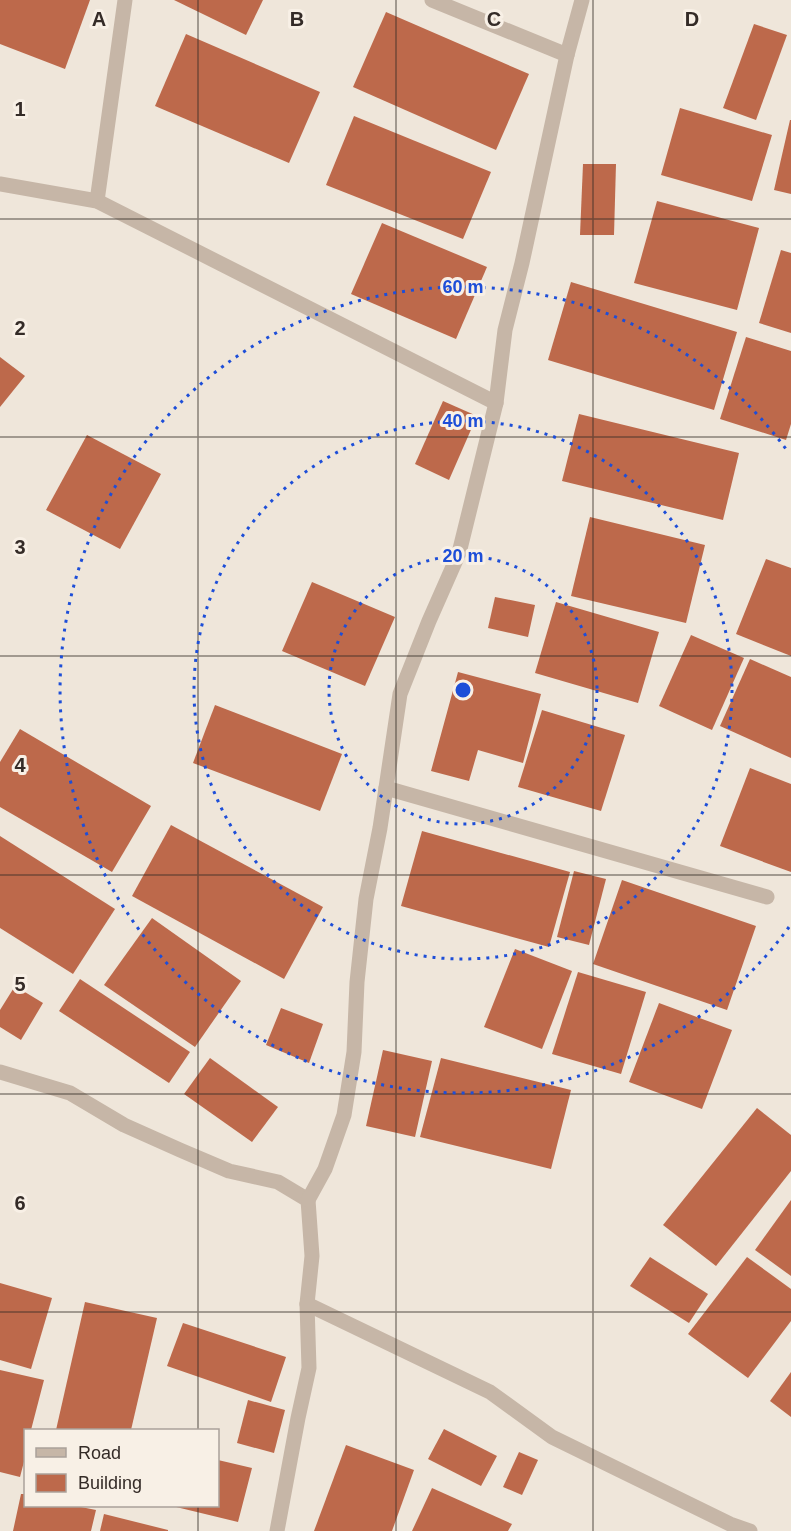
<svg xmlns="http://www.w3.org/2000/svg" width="791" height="1531" font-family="Helvetica,sans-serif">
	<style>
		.building { fill: #bd694b }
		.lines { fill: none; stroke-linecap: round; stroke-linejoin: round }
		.street { stroke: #c6b6a7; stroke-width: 15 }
		.grid { fill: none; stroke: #342b27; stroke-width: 1.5; stroke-opacity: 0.55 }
		.ring { fill: none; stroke: #1d4ed8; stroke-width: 3; stroke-dasharray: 3 6 }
		.grid-label { font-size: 20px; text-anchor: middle; font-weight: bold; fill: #342b27; stroke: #f8f0e6; stroke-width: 6; stroke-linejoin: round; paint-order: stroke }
		.centre { fill: #1d4ed8; stroke: #f8f0e6; stroke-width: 3 }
		.ring-label { font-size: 18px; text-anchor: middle; font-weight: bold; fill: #1d4ed8; stroke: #f8f0e6; stroke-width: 6; stroke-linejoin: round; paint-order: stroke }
	</style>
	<rect width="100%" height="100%" fill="#efe6da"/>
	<g class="building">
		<polygon points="0,0 90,0 65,69 0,44"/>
		<polygon points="174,0 263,0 246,35"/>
		<polygon points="386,12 529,74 496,150 353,87"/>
		<polygon points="754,24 787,35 756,120 723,108"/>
		<polygon points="186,34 320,92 289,163 155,106"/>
		<polygon points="680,108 772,135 752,201 661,175"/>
		<polygon points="354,116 491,172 463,239 326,185"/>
		<polygon points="790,120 791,120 791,194 774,190"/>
		<polygon points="583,164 616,164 614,235 580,235"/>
		<polygon points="657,201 759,228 737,310 634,283"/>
		<polygon points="382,223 487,267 456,339 351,294"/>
		<polygon points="781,250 791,253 791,333 759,323"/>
		<polygon points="571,282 737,332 714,410 548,360"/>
		<polygon points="746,337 791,351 791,424 786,440 720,419"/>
		<polygon points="0,357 25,376 0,407"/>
		<polygon points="443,401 477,416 449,480 415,464"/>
		<polygon points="579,414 739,453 723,520 562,481"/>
		<polygon points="87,435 161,474 120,549 46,510"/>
		<polygon points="590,517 705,545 686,623 571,596"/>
		<polygon points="766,559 791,568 791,656 736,634"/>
		<polygon points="312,582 395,617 365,686 282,651"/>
		<polygon points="495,597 535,605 528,637 488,628"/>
		<polygon points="556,602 659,632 638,703 535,673"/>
		<polygon points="691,635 744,658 712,730 659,706"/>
		<polygon points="750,659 791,677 791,758 720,726"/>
		<polygon points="458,672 541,694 523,763 478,750 469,781 431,771"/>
		<polygon points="215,705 342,754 320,811 193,763"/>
		<polygon points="542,710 625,735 601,811 518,787"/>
		<polygon points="20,729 151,806 112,872 0,807 0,762"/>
		<polygon points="750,768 791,784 791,872 720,846"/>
		<polygon points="171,825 323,907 284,979 132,896"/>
		<polygon points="422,831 570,872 549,947 401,906"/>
		<polygon points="0,836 115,909 73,974 0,928"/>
		<polygon points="574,871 606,879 589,945 557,937"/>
		<polygon points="622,880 756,926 727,1010 593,964"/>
		<polygon points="152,918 241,981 195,1047 104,985"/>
		<polygon points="515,949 572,971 542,1049 484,1027"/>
		<polygon points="578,972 646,992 621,1074 552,1054"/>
		<polygon points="80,979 190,1052 169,1083 59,1011"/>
		<polygon points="15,986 43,1003 21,1040 0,1027 0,1010"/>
		<polygon points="659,1003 732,1030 702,1109 629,1082"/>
		<polygon points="281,1008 323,1024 309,1063 266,1045"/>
		<polygon points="383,1050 432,1061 415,1137 366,1126"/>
		<polygon points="210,1058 278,1107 252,1142 184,1094"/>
		<polygon points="441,1058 571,1090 551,1169 420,1137"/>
		<polygon points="757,1108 791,1135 791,1171 716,1266 663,1225"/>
		<polygon points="791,1200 791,1276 755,1250"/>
		<polygon points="650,1257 708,1294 689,1323 630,1286"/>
		<polygon points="747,1257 791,1289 791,1321 748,1378 688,1334"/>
		<polygon points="0,1283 52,1298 31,1369 0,1360"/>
		<polygon points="85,1302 157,1318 131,1430 56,1430"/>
		<polygon points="183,1323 286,1357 271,1402 167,1366"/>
		<polygon points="0,1370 44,1380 31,1430 26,1430 26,1454 20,1477 0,1472"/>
		<polygon points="791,1372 791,1417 770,1401"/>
		<polygon points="248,1400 285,1410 274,1453 237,1443"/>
		<polygon points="444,1429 497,1456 481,1486 428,1459"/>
		<polygon points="346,1445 414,1470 392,1531 314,1531"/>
		<polygon points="519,1452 538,1460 522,1495 503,1487"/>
		<polygon points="218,1460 252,1468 238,1522 172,1506 218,1506"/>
		<polygon points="432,1488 512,1524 508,1531 412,1531"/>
		<polygon points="21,1494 26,1494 26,1506 76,1506 96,1510 91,1531 13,1531"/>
		<polygon points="104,1514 168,1530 168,1531 100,1531"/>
	</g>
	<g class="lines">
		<g class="street">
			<polyline points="432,0 567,55"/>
			<polyline points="0,184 97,201 496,403"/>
			<polyline points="97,201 125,0"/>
			<polyline points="386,788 767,897"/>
			<polyline points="0,1072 70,1093 124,1125 180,1150 229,1171 278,1182 308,1200 312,1256 307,1304 309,1368 298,1418 277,1531"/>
			<polyline points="308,1200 325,1169 344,1115 354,1052 357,982 366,899 380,828 400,694 429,621 459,553 496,403 505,330 522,263 567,55 582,0"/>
			<polyline points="307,1304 490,1392 552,1437 730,1524 750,1531"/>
		</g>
	</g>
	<path class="grid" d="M 198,0 L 198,1430M 396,0 L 396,1531M 593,0 L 593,1531M 0,219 L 791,219M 0,437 L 791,437M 0,656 L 791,656M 0,875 L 791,875M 0,1094 L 791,1094M 0,1312 L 791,1312M 198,1506 L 198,1531"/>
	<g class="ring">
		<circle cx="463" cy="690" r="134"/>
		<circle cx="463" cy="690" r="269"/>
		<path d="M789 927A403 403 0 1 1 789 453"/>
	</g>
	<g class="grid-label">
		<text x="99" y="26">A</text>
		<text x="297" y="26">B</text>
		<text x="494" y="26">C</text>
		<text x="692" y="26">D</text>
		<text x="20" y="116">1</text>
		<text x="20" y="335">2</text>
		<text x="20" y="554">3</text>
		<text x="20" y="772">4</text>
		<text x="20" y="991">5</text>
		<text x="20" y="1210">6</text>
	</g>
	<circle cx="463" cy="690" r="9" class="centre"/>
	<g class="ring-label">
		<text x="463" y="293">60 m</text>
		<text x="463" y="427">40 m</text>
		<text x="463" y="562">20 m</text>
	</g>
	<rect x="24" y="1429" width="195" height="78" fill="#f8f0e6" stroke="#aaa19a" stroke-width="1.5"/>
	<rect x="36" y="1448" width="30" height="9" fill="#c6b6a7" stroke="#aaa19a" stroke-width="1.5"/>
	<text x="78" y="1459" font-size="18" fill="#342b27">Road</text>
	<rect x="36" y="1474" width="30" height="18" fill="#bd694b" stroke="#aaa19a" stroke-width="1.5"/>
	<text x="78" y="1489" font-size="18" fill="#342b27">Building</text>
</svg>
